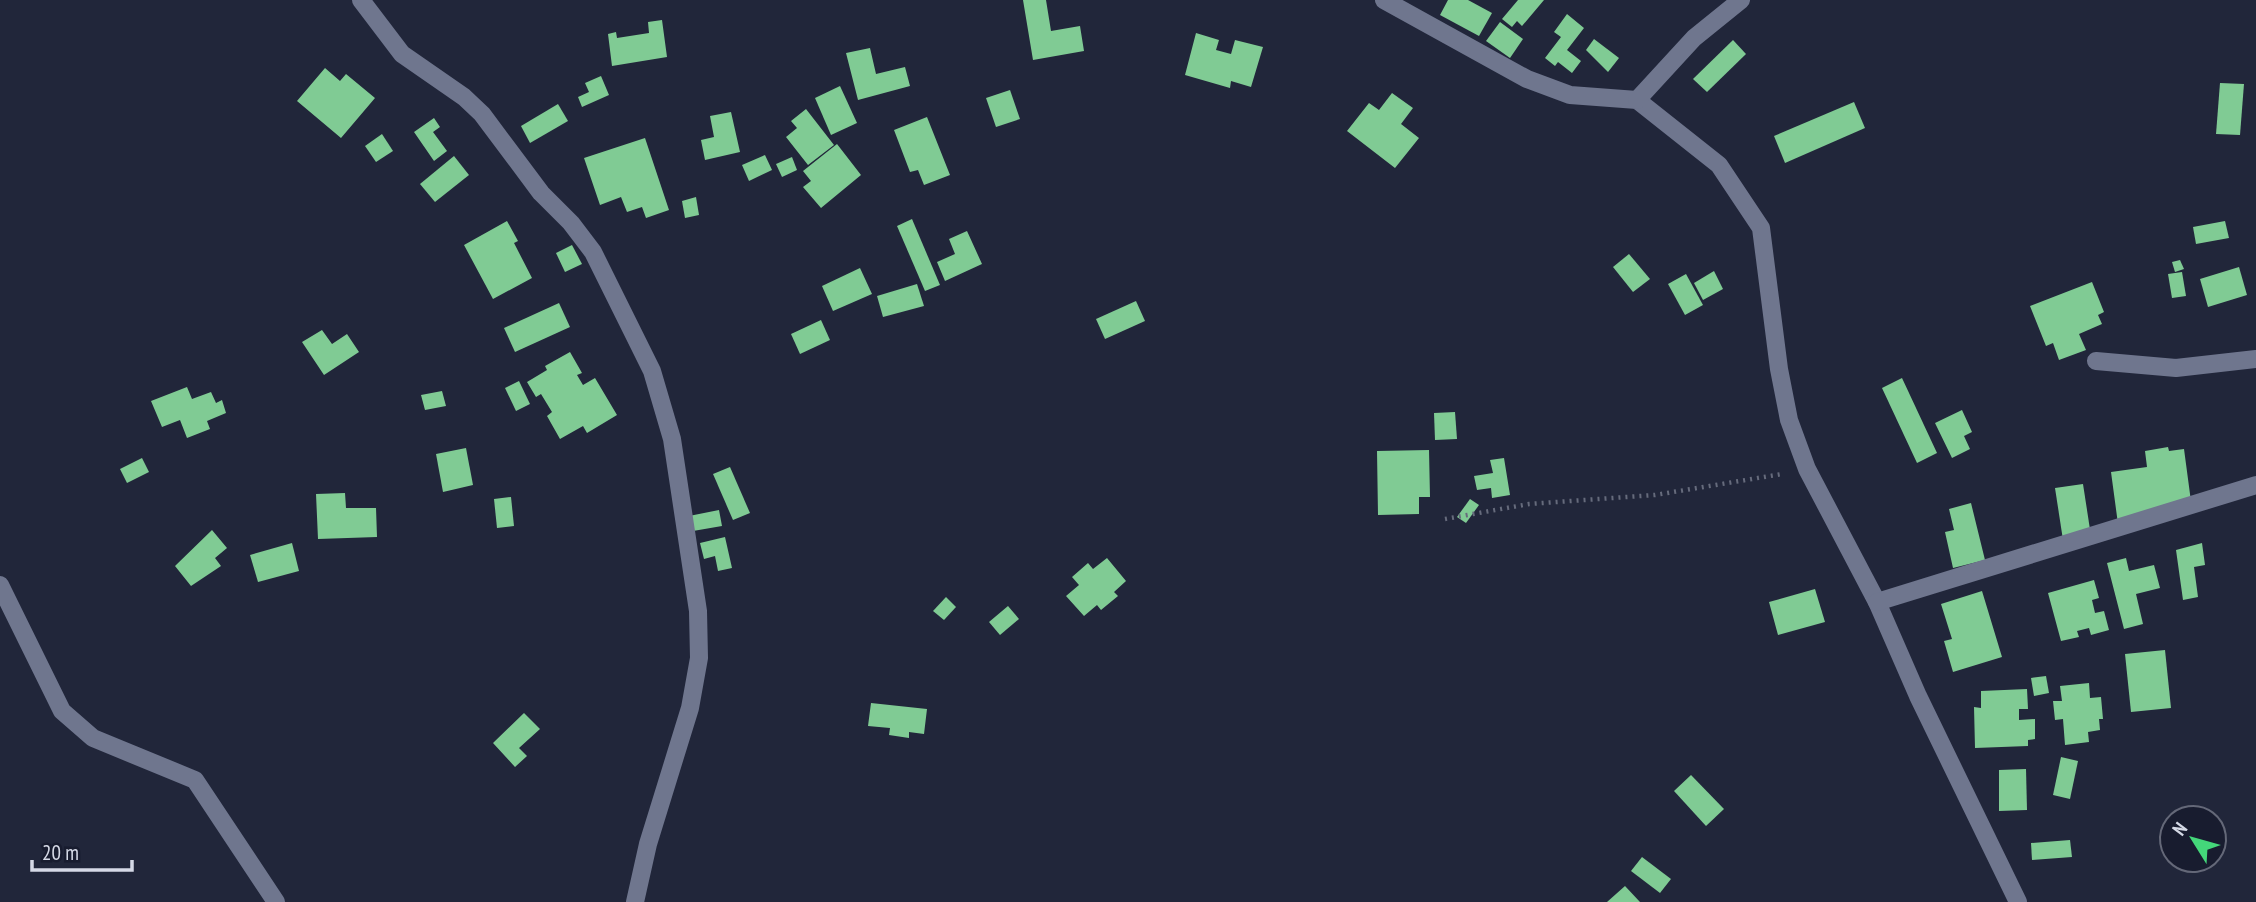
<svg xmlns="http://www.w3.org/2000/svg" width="2256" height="902" font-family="'PT Sans Narrow',sans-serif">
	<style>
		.building { fill: #80cb94 }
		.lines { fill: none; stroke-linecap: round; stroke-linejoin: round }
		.path { stroke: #666b7c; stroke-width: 4.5; stroke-dasharray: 2 5; stroke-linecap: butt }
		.minor { stroke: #6f768e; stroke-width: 18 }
	</style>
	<rect width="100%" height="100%" fill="#21263a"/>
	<g class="building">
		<polygon points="1023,0 1046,0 1051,31 1080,26 1084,51 1033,60"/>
		<polygon points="1448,0 1468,0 1492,13 1479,36 1440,15"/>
		<polygon points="1518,0 1544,0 1522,26 1517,21 1512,27 1502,19"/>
		<polygon points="1567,14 1584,28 1567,50 1581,61 1572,73 1558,62 1555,66 1545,58 1561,37 1554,32"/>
		<polygon points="662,20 667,57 612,66 608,34 616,32 617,38 649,33 648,22"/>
		<polygon points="1500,22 1523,39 1510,58 1486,41"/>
		<polygon points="1196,33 1219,40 1216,50 1231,54 1235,40 1263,47 1251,87 1231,81 1230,88 1185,75"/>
		<polygon points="1594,39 1619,58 1608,72 1586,50"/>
		<polygon points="1733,40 1746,54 1707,92 1693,79"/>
		<polygon points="870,48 876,74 905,67 910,86 858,100 846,53"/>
		<polygon points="325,68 340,81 346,74 375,98 341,138 297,101"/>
		<polygon points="601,76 609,95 582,107 578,97 589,92 585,83"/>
		<polygon points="2220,83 2244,84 2240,135 2216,134"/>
		<polygon points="840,86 857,123 831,135 815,98"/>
		<polygon points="1010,90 1020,119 996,127 986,98"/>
		<polygon points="1392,93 1413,108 1401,124 1419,138 1395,168 1347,131 1369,103 1379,110"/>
		<polygon points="1854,102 1865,128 1785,163 1774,136"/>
		<polygon points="558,104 568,121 530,143 521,126"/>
		<polygon points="806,109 834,145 808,165 786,137 797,128 791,121"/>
		<polygon points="731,112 740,152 705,160 701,140 714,137 710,116"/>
		<polygon points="927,117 950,175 924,185 918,170 910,172 894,130"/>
		<polygon points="434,118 440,127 433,132 447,151 434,161 414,132"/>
		<polygon points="382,134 393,151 376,162 365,146"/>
		<polygon points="645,138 669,210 646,218 642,207 627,212 621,197 600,205 584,158"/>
		<polygon points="837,144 861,175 821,208 803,187 811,181 803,171"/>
		<polygon points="765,155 772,170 749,181 742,165"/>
		<polygon points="454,156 469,175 435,202 420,184"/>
		<polygon points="792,157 797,170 782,177 776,164"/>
		<polygon points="696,197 699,215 685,218 682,201"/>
		<polygon points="912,219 940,285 925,291 897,226"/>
		<polygon points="507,221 518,241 514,243 532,278 493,299 464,245"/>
		<polygon points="2225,221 2229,238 2196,244 2193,227"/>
		<polygon points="967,231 982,264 945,281 937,262 955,254 949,239"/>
		<polygon points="572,245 582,264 565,272 556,253"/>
		<polygon points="1629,254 1650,279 1633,292 1613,267"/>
		<polygon points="2180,260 2184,269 2175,272 2172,262"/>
		<polygon points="2239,267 2247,295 2208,307 2200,279"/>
		<polygon points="860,268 872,294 833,311 822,286"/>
		<polygon points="1714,271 1723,289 1703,300 1694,283"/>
		<polygon points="2182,272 2186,296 2172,298 2168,274"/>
		<polygon points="1686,274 1703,305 1685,315 1668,284"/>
		<polygon points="2092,282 2104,312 2098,315 2102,324 2079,334 2086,350 2059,360 2053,343 2046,346 2030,306"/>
		<polygon points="917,284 924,306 883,317 877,296"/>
		<polygon points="1136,301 1145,321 1105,339 1096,319"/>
		<polygon points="559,303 570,327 515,352 504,328"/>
		<polygon points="821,320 830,340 800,354 791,334"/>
		<polygon points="322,330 332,344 347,334 359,352 324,375 302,342"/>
		<polygon points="570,352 582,373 577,375 583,385 595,378 617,415 587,433 583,426 560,439 547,416 552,412 541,394 536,397 527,382 547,370 545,366"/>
		<polygon points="1902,378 1937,453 1917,463 1882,388"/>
		<polygon points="519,381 530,404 516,411 505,388"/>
		<polygon points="187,387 192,399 211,392 216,403 222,400 226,413 207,421 210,429 187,438 180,420 162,427 151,401"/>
		<polygon points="442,391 446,406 425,410 421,395"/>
		<polygon points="1962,410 1972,432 1964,436 1970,449 1952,458 1935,423"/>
		<polygon points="1455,412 1457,439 1435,440 1434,413"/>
		<polygon points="2168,447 2169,451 2184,449 2192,509 2118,524 2111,472 2147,467 2145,451"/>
		<polygon points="466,448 473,485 443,492 436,454"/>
		<polygon points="1429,450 1430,497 1419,497 1419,514 1378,515 1377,451"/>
		<polygon points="142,458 149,472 127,483 120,469"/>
		<polygon points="1504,458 1510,495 1492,498 1491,488 1477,490 1474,476 1493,473 1490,460"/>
		<polygon points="730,467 750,513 733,520 713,474"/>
		<polygon points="2083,484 2091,536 2063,540 2055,488"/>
		<polygon points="345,493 346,508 376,508 377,537 318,539 316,494"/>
		<polygon points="511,497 514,526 497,528 494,499"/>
		<polygon points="1470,499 1479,505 1466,523 1457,517"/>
		<polygon points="1971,503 1985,560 1953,568 1945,532 1954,530 1949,509"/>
		<polygon points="719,510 722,526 693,531 689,516"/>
		<polygon points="212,530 227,548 215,558 221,566 191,586 175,566"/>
		<polygon points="725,537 732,568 718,571 715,556 704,559 700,543"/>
		<polygon points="292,543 299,571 258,582 250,555"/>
		<polygon points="2202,543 2205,565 2194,567 2198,597 2183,600 2176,550"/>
		<polygon points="1107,558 1126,581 1114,592 1118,596 1101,610 1097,605 1084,616 1066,596 1079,585 1072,577 1088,563 1093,569"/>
		<polygon points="2126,558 2129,571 2154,565 2160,588 2136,594 2143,624 2124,629 2107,563"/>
		<polygon points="2094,580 2099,598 2092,600 2095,613 2104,611 2109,630 2091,635 2089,628 2077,631 2079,637 2061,641 2048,593"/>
		<polygon points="1815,589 1825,622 1778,635 1769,602"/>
		<polygon points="1982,591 2002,657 1953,672 1944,641 1952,639 1941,604"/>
		<polygon points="946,597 956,607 944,620 933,611"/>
		<polygon points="1008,606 1019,619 1000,635 989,622"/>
		<polygon points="2165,650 2171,708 2131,712 2125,654"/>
		<polygon points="2046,676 2049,693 2034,696 2031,678"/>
		<polygon points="2089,683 2090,698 2101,697 2103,719 2099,719 2100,730 2088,732 2089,742 2065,745 2063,719 2055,720 2053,701 2062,701 2060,686"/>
		<polygon points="2027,689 2028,709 2019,709 2019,720 2035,719 2035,739 2028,740 2028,746 1975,748 1974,707 1981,708 1981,691"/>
		<polygon points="871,703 927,709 924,734 909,732 909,738 889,735 890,728 868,726"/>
		<polygon points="524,713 540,729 519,748 527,756 515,767 493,743"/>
		<polygon points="2061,757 2078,761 2070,799 2053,795"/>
		<polygon points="2026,769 2027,810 1999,811 1999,770"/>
		<polygon points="1691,775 1724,809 1706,826 1674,791"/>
		<polygon points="2070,840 2072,857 2032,860 2031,843"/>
		<polygon points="1642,857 1671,879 1660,893 1631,871"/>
		<polygon points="1625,886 1640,902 1607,902"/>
	</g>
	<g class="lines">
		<polyline class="path" points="1445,519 1529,504 1655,495 1782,474"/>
		<g class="minor">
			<polyline points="361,0 402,54 464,97 482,114 541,193 571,223 593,252 652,371 672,439 698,611 699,658 690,708 648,844 635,902"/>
			<polyline points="1384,0 1527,79 1570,95 1637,100 1719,165 1761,228 1779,369 1789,420 1807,469 1877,602 1918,696 2018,902"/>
			<polyline points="1637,100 1694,38 1741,0"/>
			<polyline points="2096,361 2176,368 2256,359"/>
			<polyline points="0,585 62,711 93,738 195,780 276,902"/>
			<polyline points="1877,602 2256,485"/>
		</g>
	</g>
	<g transform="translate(2193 839) rotate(307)"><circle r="33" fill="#181c2f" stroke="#646878" stroke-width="2"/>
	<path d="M0-5L12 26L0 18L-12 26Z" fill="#44d77a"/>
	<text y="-10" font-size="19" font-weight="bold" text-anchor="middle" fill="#d5d9e6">N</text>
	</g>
	<path d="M32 860v10h100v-10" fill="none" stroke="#d5d9e6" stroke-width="3.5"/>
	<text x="42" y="860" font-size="21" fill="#d5d9e6" stroke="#181c2f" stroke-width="5" paint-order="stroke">20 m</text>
</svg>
